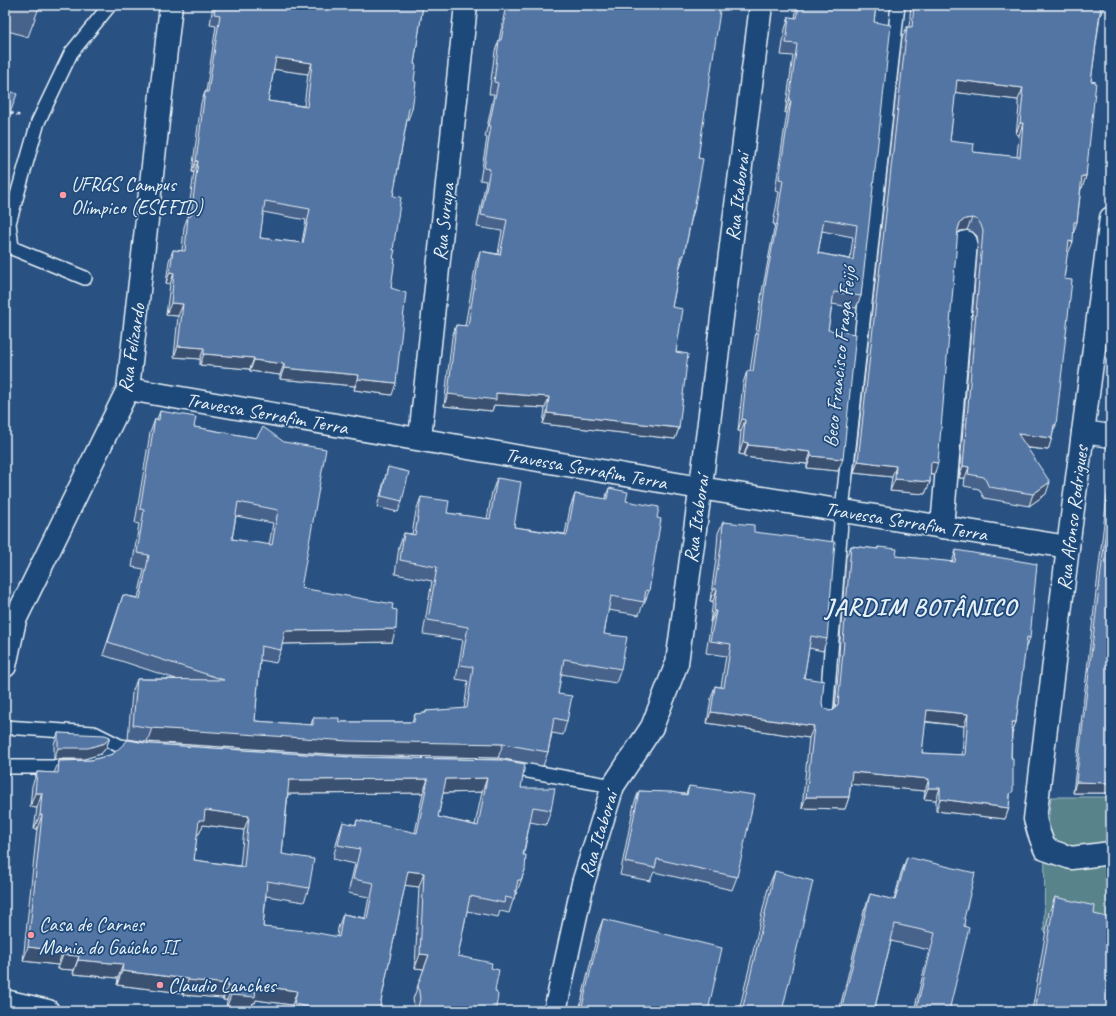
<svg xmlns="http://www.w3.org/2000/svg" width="1116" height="1016" font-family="Caveat,sans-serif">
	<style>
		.green { fill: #59838a; stroke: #a0bac1 }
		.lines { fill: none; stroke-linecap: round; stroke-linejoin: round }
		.service-casing { stroke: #e8f1f8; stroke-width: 16 }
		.minor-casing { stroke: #e8f1f8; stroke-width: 25 }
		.secondary-casing { stroke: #e8f1f8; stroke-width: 25 }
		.path { stroke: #e8f1f8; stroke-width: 2.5; stroke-dasharray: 3 3; stroke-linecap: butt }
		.service { stroke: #1f4a7a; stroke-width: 13 }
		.minor { stroke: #1f4a7a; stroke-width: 22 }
		.secondary { stroke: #1f4a7a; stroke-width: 22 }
		.wall { fill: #47648c; stroke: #e8f1f8; fill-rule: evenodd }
		.shaded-wall { fill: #3a5172; stroke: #e8f1f8 }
		.building { fill: #5374a3; stroke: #e8f1f8; fill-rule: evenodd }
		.poi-dot { fill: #ff9aa2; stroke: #1f4a7a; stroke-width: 1.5 }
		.labels { text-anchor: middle; stroke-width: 3.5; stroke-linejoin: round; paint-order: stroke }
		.poi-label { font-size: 20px; fill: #e8f1f8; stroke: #1f4a7a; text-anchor: start }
		.street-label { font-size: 20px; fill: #e8f1f8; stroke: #1f4a7a }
		.district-label { font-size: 24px; font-weight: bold; letter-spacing: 1px; fill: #e8f1f8; stroke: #1f4a7a }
	</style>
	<rect width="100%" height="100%" fill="#295282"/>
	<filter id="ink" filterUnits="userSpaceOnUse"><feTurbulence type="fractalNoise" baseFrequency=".025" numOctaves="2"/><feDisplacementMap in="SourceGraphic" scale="8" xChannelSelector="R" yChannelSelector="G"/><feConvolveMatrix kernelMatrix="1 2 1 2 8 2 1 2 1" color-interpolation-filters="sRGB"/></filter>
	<g filter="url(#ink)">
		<polygon class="green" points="1051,797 1111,797 1111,931 1044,931 1045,849"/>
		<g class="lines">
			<g class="service-casing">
				<g id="service">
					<polyline points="85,278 12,248 9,223 38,122 71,53 110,5"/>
					<polyline points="826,715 842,510 898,5"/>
					<polyline points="5,727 94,733 120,746 139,749"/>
					<polyline points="5,767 73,767"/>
					<polyline points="506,767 613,786"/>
				</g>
			</g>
			<g class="minor-casing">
				<g id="minor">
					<polyline points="1111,218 1068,547 1035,819 1039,833 1045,849 1071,858 1111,853"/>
					<polyline points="128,389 700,488 1068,547"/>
					<polyline points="1083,432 1111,436"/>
					<polyline points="420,438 466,5"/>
					<polyline points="942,527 966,242"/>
					<path id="s1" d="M 555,1011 L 583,883 L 613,786 L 652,727 L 677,663 L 703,470 L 761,5"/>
				</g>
			</g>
			<g class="secondary-casing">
				<g id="secondary">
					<polyline points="5,666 15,620 128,389 171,5"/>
					<polyline points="5,1001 48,1011"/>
				</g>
			</g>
			<polyline class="path" points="5,111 21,116"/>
			<use href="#service" class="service"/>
			<use href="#minor" class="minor"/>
			<use href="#secondary" class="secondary"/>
		</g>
		<g class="wall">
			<polygon points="5,5 40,5 28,37 5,30"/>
			<path d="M 213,5 L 423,5 L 414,64 L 412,109 L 408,120 L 407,120 L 393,196 L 393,258 L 391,288 L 392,395 L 354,390 L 355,386 L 280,379 L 280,375 L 250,371 L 250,369 L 200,365 L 200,359 L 174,357 L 178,316 L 166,315 L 170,284 L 166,283 L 169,261 L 173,250 L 182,251 L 184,227 L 188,216 L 194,172 L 192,172 L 201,103 L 205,92 L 206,92 L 216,26 L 210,25 ZM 274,69 L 308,74 L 304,106 L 268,101 ZM 263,212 L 306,220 L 302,243 L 260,238 Z"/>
			<polygon points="506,5 715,5 698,158 694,210 691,221 684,255 680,267 672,307 676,352 679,428 675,439 543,424 545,408 494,405 492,411 444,406 452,337 456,325 465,326 476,263 480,251 498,254 502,231 477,227 486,181 480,180 487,138 485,137 494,94 489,94 495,51 499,40"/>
			<path d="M 797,5 L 876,5 L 874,22 L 861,296 L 856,308 L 832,304 L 828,330 L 838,471 L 807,468 L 807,464 L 744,457 L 744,455 L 739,454 L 741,431 L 738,431 L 743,383 L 747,371 L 750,371 L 762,292 L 775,224 L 773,224 L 779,192 L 775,191 L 787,113 L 785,113 L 793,56 L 781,55 L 785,29 L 789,17 L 795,18 ZM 822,231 L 853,237 L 850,259 L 818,253 Z"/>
			<path d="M 911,5 L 1104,5 L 1100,16 L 1091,81 L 1086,176 L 1082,188 L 1081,188 L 1077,222 L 1074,231 L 1068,254 L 1067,254 L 1064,279 L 1053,433 L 1048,450 L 1027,448 L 1046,494 L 1029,506 L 984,498 L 979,489 L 964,486 L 965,478 L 959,478 L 978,243 L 977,236 L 973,232 L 967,230 L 960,231 L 957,233 L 934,475 L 930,474 L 930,482 L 925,494 L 890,491 L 892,477 L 854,473 L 902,38 L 907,27 L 909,27 ZM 955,92 L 1018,100 L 1018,106 L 1019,107 L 1016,134 L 1019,135 L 1017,157 L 973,152 L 950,141 Z"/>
			<path d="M 160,411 L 194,427 L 256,438 L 301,588 L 392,609 L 392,642 L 282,644 L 281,650 L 276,663 L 260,660 L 255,721 L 311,725 L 313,718 L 339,722 L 412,722 L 415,714 L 425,713 L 426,711 L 464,709 L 468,681 L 456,679 L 463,640 L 423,634 L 432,581 L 395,574 L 399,547 L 404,533 L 412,534 L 416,511 L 421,497 L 447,513 L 487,519 L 492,492 L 497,478 L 514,527 L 565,534 L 570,508 L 575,494 L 605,499 L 609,488 L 626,501 L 657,518 L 649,591 L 644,604 L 643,604 L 639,615 L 608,610 L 604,634 L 621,669 L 616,683 L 561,674 L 558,694 L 567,721 L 563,735 L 552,733 L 548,752 L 543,766 L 498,758 L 344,755 L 147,742 L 128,739 L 132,693 L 137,679 L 176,679 L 103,655 L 123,595 L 138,598 L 144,569 L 132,567 L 139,524 L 135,523 L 150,433 L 155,419 L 157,419 ZM 236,516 L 273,523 L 269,545 L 232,539 Z"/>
			<polygon points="388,467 402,501 398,512 377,507 385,478"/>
			<polygon points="1111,482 1111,793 1073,793 1107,496 1110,487"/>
			<path d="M 723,522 L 754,532 L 827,639 L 823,651 L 809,648 L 804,678 L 822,703 L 823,707 L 829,711 L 834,710 L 835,709 L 840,654 L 839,654 L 846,557 L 851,546 L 877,549 L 878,547 L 896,556 L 952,562 L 956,550 L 1030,638 L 1025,649 L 1016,722 L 1012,734 L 1010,799 L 1009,808 L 1005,819 L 936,811 L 936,800 L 924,799 L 925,791 L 851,784 L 849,797 L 845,809 L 802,808 L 809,738 L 707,723 L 711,698 L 715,686 L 721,687 L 726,656 L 706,653 L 711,622 L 710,622 L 713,601 L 710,601 L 716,559 L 718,533 ZM 925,722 L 964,726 L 962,755 L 922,753 Z"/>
			<polygon points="58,733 110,737 106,748 101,754 84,759 54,759 54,744"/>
			<path d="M 151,744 L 349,757 L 502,760 L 521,788 L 551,810 L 546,825 L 530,822 L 516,894 L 515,894 L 509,913 L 500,911 L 498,917 L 467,911 L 458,956 L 491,968 L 495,990 L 495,1011 L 415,1011 L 413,999 L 424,969 L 415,968 L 419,887 L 405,885 L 379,1011 L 291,1011 L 292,1005 L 256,1000 L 255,1003 L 253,1003 L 250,1011 L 226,1009 L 227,1000 L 223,1000 L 223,998 L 183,995 L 183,993 L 117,985 L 118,978 L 73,974 L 74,970 L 58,969 L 58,965 L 23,961 L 37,829 L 34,829 L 37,808 L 30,807 L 32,786 L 37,772 L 54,773 L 59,761 L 92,760 ZM 482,792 L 475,825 L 438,817 L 443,793 ZM 423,793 L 415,833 L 357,820 L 355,825 L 343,822 L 338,837 L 333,859 L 355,864 L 348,893 L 369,897 L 365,918 L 343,914 L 338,928 L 337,937 L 263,927 L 266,896 L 304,902 L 309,888 L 282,854 L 288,794 ZM 203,825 L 244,830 L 240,866 L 194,860 L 197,834 L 199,834 Z"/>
			<polygon points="689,786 737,877 732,890 654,872 650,881 620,875 634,804 639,791 686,794"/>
			<polygon points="907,857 964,919 949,1011 914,1011 929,950 891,941 874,1011 839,1011 864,911 870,894 894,900 901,873"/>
			<polygon points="775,871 782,1011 739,1011 768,888"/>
			<polygon points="1055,897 1094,914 1111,1011 1032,1011 1049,913"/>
			<polygon points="603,919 708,1011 579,1011 597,935"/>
		</g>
		<g class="shaded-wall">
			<polygon points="1101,5 1104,5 1100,16 1097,16"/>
			<polygon points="276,58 312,63 308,74 272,69"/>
			<polygon points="957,80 1023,88 1018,100 952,92"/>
			<polygon points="789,101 791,101 787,113 785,113"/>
			<polygon points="1020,123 1023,123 1019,135 1016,134"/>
			<polygon points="196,161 198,161 194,172 192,172"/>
			<polygon points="1082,176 1086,176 1082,188 1078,188"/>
			<polygon points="972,218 967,230 960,231 956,235 960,223 965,219"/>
			<polygon points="1069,241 1073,242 1068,254 1065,253"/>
			<polygon points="170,272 174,273 170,284 166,283"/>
			<polygon points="171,303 183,304 178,316 166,315"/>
			<polygon points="178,346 204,348 200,359 174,357"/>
			<polygon points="204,354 254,358 250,369 200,365"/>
			<polygon points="254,360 284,364 280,375 250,371"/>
			<polygon points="284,368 359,375 355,386 280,379"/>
			<polygon points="358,379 396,383 392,395 354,390"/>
			<polygon points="496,393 549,397 545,408 494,405 492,411 444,406 448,394"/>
			<polygon points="547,413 679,428 675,439 543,424"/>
			<polygon points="742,419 745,420 741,431 738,431"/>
			<polygon points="1054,425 1056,425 1051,437"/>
			<polygon points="1018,434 1052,438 1048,450 1013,446"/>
			<polygon points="743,442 748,443 744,455 739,454"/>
			<polygon points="748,445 811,452 807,464 744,457"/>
			<polygon points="811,456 843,459 838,471 807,468"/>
			<polygon points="858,461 896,466 892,477 854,473"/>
			<polygon points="931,462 938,463 934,475 927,474"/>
			<polygon points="963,466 969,467 965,478 959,478"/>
			<polygon points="895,479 930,482 925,494 890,491"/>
			<polygon points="1050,482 1046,494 1029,506 1033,494"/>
			<polygon points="714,589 717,589 713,601 710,601"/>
			<polygon points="714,611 716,611 711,622 710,622"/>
			<polygon points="396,629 392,642 280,644 285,631"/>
			<polygon points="927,710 968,714 964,726 922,721"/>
			<polygon points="711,712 814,726 809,738 707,723"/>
			<polygon points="1012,722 1016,722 1012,734"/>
			<polygon points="152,728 503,744 498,758 344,755 147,742"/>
			<polygon points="110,737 106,748 101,754 84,759 54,759 58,748"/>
			<polygon points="852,772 929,779 925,791 848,784"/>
			<polygon points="487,778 482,792 441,793 446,779"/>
			<polygon points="428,779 423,793 284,794 289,780"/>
			<polygon points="1076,782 1111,783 1111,793 1073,793"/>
			<polygon points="928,788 940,788 936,800 924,799"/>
			<polygon points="35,793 42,793 37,808 30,807"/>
			<polygon points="806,797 849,797 845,809 802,808"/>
			<polygon points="940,799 1009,808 1005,819 936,811"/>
			<polygon points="205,810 249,816 244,830 203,825 199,834 194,834 199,820"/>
			<polygon points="40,815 42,815 37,829 34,829"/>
			<polygon points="525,870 516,894 513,894 518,880"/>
			<polygon points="408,871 424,873 419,887 403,885"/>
			<polygon points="28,947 63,951 58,965 23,961"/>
			<polygon points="420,954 429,955 424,969 415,968"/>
			<polygon points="63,955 79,956 74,970 58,969"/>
			<polygon points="78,960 123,964 118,978 73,974"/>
			<polygon points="122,971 189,979 183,993 117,985"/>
			<polygon points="188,980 229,984 223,998 183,995"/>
			<polygon points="228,986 232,986 227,1000 223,1000"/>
			<polygon points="260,986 297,991 292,1005 256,1000 255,1003 253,1003 250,1011 226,1009 231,995 256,989"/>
		</g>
		<g class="building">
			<polygon points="29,5 40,5 39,8"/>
			<path d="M 216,5 L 423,5 L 414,64 L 416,65 L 414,81 L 416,82 L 412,109 L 409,108 L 393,196 L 401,197 L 393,250 L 395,250 L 393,258 L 395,259 L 391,288 L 406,293 L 396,383 L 358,379 L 359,375 L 284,368 L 284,364 L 254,360 L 254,358 L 204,354 L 204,348 L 178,346 L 183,304 L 171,303 L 174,273 L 170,272 L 173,250 L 185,251 L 188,216 L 191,216 L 198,161 L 196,161 L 205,92 L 208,92 L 220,15 L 214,14 ZM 276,58 L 312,63 L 307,107 L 268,101 ZM 265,201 L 310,209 L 303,243 L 260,238 Z"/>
			<polygon points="508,5 715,5 715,10 720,11 698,158 703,159 694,210 693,210 684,255 682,255 672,307 683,309 676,352 688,354 679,428 547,413 549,397 496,393 496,400 448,394 456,325 468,326 480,251 500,255 507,220 481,215 490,169 484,168 491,126 489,126 498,83 494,82 499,40 501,40"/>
			<path d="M 799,5 L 876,5 L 874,22 L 891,25 L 861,296 L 834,292 L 828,330 L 856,334 L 843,459 L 811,456 L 811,452 L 748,445 L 748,443 L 743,442 L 745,420 L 742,419 L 747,371 L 753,371 L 766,280 L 779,212 L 778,212 L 783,180 L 779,179 L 791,101 L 789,101 L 797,44 L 786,43 L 789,17 L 797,18 ZM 824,219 L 857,225 L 853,260 L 818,253 Z"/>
			<path d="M 914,5 L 1101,5 L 1091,81 L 1096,82 L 1086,176 L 1082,176 L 1077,222 L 1074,222 L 1073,242 L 1069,241 L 1064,279 L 1072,280 L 1056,425 L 1054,425 L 1052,438 L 1018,434 L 1050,482 L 1033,494 L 989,487 L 984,477 L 968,474 L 969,467 L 963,466 L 983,231 L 981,225 L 978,220 L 972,218 L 965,219 L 960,223 L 958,229 L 938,463 L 931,462 L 930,482 L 895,479 L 896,466 L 858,461 L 907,27 L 912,27 ZM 957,80 L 1023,88 L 1022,95 L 1023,95 L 1020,123 L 1023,123 L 1020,157 L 973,152 L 974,144 L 950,141 Z"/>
			<polygon points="5,89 17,94 5,127"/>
			<path d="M 160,411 L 196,417 L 194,427 L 256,438 L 263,427 L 284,442 L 326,449 L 301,588 L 393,604 L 392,609 L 397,610 L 396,629 L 285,631 L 281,650 L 261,646 L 255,721 L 313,725 L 313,718 L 339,718 L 339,722 L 414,722 L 415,714 L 426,713 L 426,711 L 467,708 L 473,667 L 461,665 L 468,627 L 428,620 L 437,567 L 400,560 L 404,533 L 415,535 L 421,497 L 449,501 L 447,513 L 490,519 L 497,478 L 521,482 L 514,527 L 567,535 L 575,494 L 607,499 L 609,488 L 628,492 L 626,501 L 659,507 L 657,518 L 661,519 L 649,591 L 646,590 L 644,602 L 611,596 L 604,634 L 627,637 L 621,669 L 564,659 L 558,694 L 572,696 L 567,721 L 554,718 L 548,752 L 503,744 L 349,741 L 152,728 L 133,725 L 137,679 L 224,680 L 108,642 L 123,595 L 140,599 L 149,555 L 137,553 L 144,510 L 140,509 L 155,419 L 159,420 ZM 238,502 L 278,510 L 272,545 L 232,539 Z"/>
			<polygon points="388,467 409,472 402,501 381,496"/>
			<polygon points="1111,487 1111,783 1076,782"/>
			<path d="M 723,522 L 754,525 L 754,532 L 835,542 L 827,639 L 811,636 L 804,678 L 824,681 L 822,703 L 823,707 L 829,711 L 834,710 L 838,704 L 844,642 L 843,642 L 851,546 L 878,549 L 878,547 L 897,549 L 896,556 L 955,562 L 956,550 L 1037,564 L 1030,638 L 1027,637 L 1016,722 L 1012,722 L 1011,758 L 1013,758 L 1013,791 L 1010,794 L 1009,808 L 940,799 L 940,788 L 928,788 L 929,779 L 852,772 L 849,797 L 806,797 L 814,726 L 711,712 L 715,686 L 724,688 L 731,644 L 710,641 L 716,611 L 714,611 L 717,589 L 714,589 L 721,547 ZM 927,710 L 968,714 L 965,755 L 922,753 Z"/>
			<polygon points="58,733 105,735 110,737 105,743 88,748 58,748"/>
			<path d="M 128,740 L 151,744 L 349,757 L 502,760 L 525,764 L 521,788 L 555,788 L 551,810 L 533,807 L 523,855 L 526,855 L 525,870 L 521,880 L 518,880 L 514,899 L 505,897 L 504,903 L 470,896 L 458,956 L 492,963 L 491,968 L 499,970 L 495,990 L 498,995 L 496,1008 L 493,1011 L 417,1011 L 420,999 L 418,985 L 429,955 L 420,954 L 424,873 L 408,871 L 379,1011 L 322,1011 L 322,1010 L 294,1004 L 297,991 L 260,986 L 260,989 L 256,989 L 255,997 L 231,995 L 232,986 L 228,986 L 229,984 L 188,980 L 189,979 L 122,971 L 123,964 L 78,960 L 79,956 L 63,955 L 63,951 L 28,947 L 42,815 L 40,815 L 42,793 L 35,793 L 37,772 L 58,773 L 59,761 L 92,760 L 113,754 ZM 487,778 L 478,826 L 438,817 L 446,779 ZM 428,779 L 417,833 L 357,820 L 356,825 L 343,822 L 338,845 L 360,849 L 353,879 L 374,883 L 367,919 L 343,914 L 339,937 L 307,931 L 263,927 L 267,881 L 309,888 L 314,859 L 282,854 L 289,780 ZM 205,810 L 249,816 L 244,867 L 194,860 L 199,820 L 204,820 Z"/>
			<polygon points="689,786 755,795 737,877 657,859 655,868 625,862 639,791 671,792 687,795"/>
			<polygon points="907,857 975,873 964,919 965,919 964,926 969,928 949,1011 916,1011 935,933 895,924 874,1011 841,1011 870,894 895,900"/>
			<polygon points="775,871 813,881 782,1011 742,1011"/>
			<polygon points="1055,897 1095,906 1094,914 1111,918 1111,1011 1035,1011"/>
			<polygon points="603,919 722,948 708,1011 581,1011"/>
		</g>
	</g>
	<g class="poi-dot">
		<circle cx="63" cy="195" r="4"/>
		<circle cx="31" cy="935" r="4"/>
		<circle cx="160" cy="985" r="4"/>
	</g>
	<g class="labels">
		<g class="poi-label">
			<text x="71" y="191">UFRGS Campus<tspan x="71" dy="23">Olímpico (ESEFID)</tspan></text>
			<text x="39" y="931">Casa de Carnes<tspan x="39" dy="23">Mania do Gaúcho II</tspan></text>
			<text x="168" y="992">Claudio Lanches</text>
		</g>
		<g class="street-label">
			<text transform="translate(737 197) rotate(-83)" y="7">Rua Itaboraí</text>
			<text transform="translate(443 222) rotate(-84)" y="7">Rua Surupa</text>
			<text transform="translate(131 348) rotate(-81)" y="7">Rua Felizardo</text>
			<text transform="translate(839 357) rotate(-84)" y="7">Beco Francisco Fraga Feijó</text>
			<text transform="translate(267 413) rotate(10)" y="7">Travessa Serrafim Terra</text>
			<text transform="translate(586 468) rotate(10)" y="7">Travessa Serrafim Terra</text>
			<text transform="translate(1072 518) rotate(-83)" y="7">Rua Afonso Rodrigues</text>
			<text transform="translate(696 519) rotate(-82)" y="7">Rua Itaboraí</text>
			<text transform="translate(906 521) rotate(9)" y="7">Travessa Serrafim Terra</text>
			<text dy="7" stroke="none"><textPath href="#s1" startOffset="182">Rua Itaboraí</textPath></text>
		</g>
		<g class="district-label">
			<text x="921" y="615">JARDIM BOTÂNICO</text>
		</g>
	</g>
	<rect width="1116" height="1016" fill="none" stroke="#1f4a7a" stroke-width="20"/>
	<rect x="10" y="10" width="1096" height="996" fill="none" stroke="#e8f1f8" stroke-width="1.5" filter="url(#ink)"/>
</svg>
